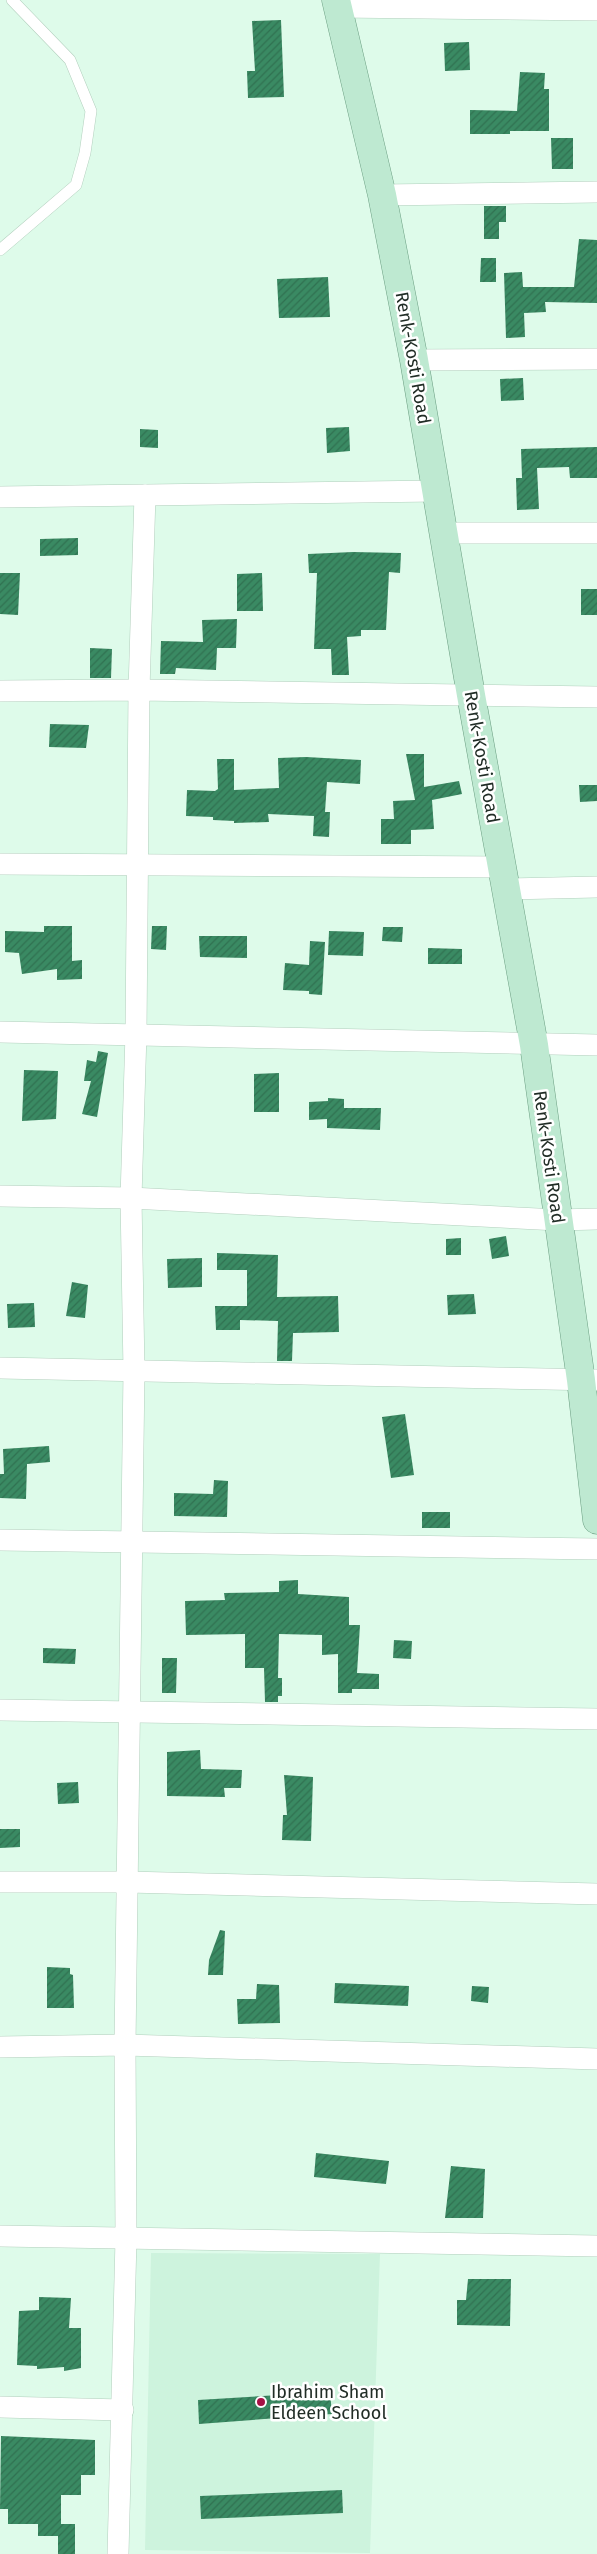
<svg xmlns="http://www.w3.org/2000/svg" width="597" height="2554" font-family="'Fira Sans',sans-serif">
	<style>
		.built { fill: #cdf3dd }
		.building { fill: url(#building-hatch) }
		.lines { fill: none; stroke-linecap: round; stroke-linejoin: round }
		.service-casing { stroke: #b2cfbd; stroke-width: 12 }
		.minor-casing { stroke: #b2cfbd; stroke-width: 22 }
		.primary-casing { stroke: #6b9e82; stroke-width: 29 }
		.service { stroke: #fff; stroke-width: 11 }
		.minor { stroke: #fff; stroke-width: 21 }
		.primary { stroke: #bee9d1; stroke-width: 28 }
		.poi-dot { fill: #a71045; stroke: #fff; stroke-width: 2 }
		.labels { text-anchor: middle; stroke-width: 5; stroke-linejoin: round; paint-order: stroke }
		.street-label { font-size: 18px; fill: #212d26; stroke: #fff }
		.poi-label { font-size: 18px; fill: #212d26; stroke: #fff; text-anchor: start }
	</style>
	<defs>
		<pattern id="building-hatch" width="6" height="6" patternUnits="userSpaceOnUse" patternTransform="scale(1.25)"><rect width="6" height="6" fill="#3a8a63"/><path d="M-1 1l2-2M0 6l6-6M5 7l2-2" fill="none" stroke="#307151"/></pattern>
	</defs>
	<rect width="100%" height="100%" fill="#defbea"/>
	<polygon class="built" points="151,2253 380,2254 370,2553 145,2550"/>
	<g class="building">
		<polygon points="281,20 284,97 248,98 247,71 255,71 252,21"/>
		<polygon points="469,42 470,70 445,71 444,43"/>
		<polygon points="520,72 545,73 544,89 549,89 549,131 510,131 510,134 470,134 470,110 517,111"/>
		<polygon points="551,138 573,138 573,169 552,169"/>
		<polygon points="484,206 506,206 506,222 499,222 499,239 484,239"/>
		<polygon points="579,239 597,240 597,303 545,302 546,312 524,313 525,337 506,338 504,273 522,272 523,287 574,287"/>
		<polygon points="481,258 496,258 496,282 480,282"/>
		<polygon points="328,277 330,317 279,318 277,279"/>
		<polygon points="523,378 524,400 501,401 500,379"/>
		<polygon points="349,427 350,451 327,453 326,428"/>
		<polygon points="140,429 158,430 158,448 140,447"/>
		<polygon points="597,447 597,478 570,478 569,467 537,468 539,509 517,510 516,478 522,478 521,449"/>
		<polygon points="78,538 78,555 40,556 40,539"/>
		<polygon points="353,552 401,553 400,573 389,572 386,630 361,630 361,636 347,637 349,675 332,675 331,649 314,649 317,573 309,573 308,554"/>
		<polygon points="0,573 20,573 18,615 0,614"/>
		<polygon points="262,573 263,611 237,611 237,574"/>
		<rect x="581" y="589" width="16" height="26"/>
		<polygon points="237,619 236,648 217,648 216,670 176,668 175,674 160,674 161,641 203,642 202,620"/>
		<polygon points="90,648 112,649 111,678 90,678"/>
		<polygon points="50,724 89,725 86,748 49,747"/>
		<polygon points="406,754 424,754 424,787 459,781 462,794 432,800 434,829 411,830 411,844 381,844 381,819 394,819 393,801 415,800"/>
		<polygon points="306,757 361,760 360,784 327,782 325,812 330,812 329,837 313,836 314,816 268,814 269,822 234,823 234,821 213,820 213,817 186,816 187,790 215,791 218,789 217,759 234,759 234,790 279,788 278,758"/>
		<polygon points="579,785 597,785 597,801 580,802"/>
		<polygon points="44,926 72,926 72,961 82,960 82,979 57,980 57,969 22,974 19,953 5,952 5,931 44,932"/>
		<polygon points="152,926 167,926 166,950 151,949"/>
		<polygon points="383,927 403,927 402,942 382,941"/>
		<polygon points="329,931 364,932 363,956 328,955"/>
		<polygon points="199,936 247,936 247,958 200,957"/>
		<polygon points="310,941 325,942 322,995 309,994 309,991 283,990 285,963 309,965"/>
		<polygon points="428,948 462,949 462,964 428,964"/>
		<polygon points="98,1051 108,1053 97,1117 82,1114 91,1081 84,1081 87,1060 96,1062"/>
		<polygon points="24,1070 58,1071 56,1119 22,1121"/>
		<polygon points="279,1073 279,1112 254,1112 254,1074"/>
		<polygon points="328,1098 344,1099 344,1108 381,1108 380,1130 327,1128 327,1119 309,1120 309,1102 328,1101"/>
		<polygon points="506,1236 509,1256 492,1259 489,1239"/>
		<polygon points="461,1238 461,1255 446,1255 446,1239"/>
		<polygon points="217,1253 278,1255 277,1297 338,1296 339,1332 293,1333 292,1361 277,1361 278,1321 240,1320 240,1330 216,1330 215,1306 247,1306 247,1270 217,1270"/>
		<polygon points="202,1258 202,1287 168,1288 167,1259"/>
		<polygon points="72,1282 88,1285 85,1318 66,1316"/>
		<polygon points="474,1294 476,1314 448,1315 447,1295"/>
		<polygon points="34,1303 35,1327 8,1328 7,1304"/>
		<polygon points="405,1414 414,1475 391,1478 382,1417"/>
		<polygon points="49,1446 50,1462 27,1464 26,1499 0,1498 0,1474 4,1474 3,1449"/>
		<polygon points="214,1480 228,1481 227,1517 174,1516 174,1493 213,1494"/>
		<rect x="422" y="1512" width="28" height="16"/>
		<polygon points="298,1580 298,1594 349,1597 349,1625 360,1625 357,1673 379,1674 379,1689 352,1689 352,1693 338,1693 338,1654 322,1655 322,1635 279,1634 278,1678 282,1678 282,1696 278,1696 278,1702 265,1702 264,1668 245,1668 245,1634 186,1635 185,1601 225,1600 224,1593 279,1592 279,1581"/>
		<polygon points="394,1640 412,1641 411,1659 393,1658"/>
		<polygon points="43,1648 76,1649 75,1664 43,1663"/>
		<polygon points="162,1658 177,1658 176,1693 162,1693"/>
		<polygon points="200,1750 201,1769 242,1770 241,1788 224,1788 225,1797 167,1796 167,1752"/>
		<polygon points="284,1775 313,1777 311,1841 282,1840 283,1815 287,1815"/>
		<polygon points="78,1782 79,1803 58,1804 57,1783"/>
		<polygon points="0,1829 20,1829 20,1847 0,1848"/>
		<polygon points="220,1930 225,1931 223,1975 208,1975 209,1960"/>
		<polygon points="47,1967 70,1968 70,1974 73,1975 74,2008 47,2008"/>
		<polygon points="335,1983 409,1986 408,2006 334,2003"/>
		<polygon points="257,1984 279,1985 280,2023 238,2024 237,1999 256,1999"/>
		<polygon points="472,1986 489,1987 488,2003 471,2001"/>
		<polygon points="316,2153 389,2161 386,2184 314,2177"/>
		<polygon points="451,2166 485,2169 483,2218 445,2218"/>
		<polygon points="468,2279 511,2279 510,2326 457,2325 457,2300 466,2300"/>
		<polygon points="39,2297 71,2298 69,2328 81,2328 81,2368 64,2371 64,2367 37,2369 37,2366 17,2365 19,2311 39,2310"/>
		<polygon points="330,2392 332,2414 199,2424 198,2400"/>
		<polygon points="1,2436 95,2440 95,2475 81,2475 81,2495 61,2495 61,2524 75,2524 75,2554 58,2554 58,2536 38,2536 38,2524 8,2524 8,2509 0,2509"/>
		<polygon points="342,2490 343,2513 201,2519 200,2496"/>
	</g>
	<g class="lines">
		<g class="service-casing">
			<polyline id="service" points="0,250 76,185 85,153 91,111 70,60 12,0"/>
		</g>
		<g class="minor-casing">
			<g id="minor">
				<polyline points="338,7 597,10"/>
				<polyline points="382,195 597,192"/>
				<polyline points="414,360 597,359"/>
				<polyline points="0,497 436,491"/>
				<polyline points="445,533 597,533"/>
				<polyline points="0,691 139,690 597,697"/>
				<polyline points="0,864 502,867"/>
				<polyline points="506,889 597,887"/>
				<polyline points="0,1032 597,1045"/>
				<polyline points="0,1196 131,1198 558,1220 597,1219"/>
				<polyline points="0,1368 597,1380"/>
				<polyline points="0,1540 597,1549"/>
				<polyline points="0,1710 597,1719"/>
				<polyline points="0,1882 128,1882 597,1894"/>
				<polyline points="0,2047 125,2045 597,2059"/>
				<polyline points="0,2236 597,2246"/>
				<polyline points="0,2407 123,2410"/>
				<polyline points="118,2554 126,2239 125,2045 134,1371 131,1198 136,1033 139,690 145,495"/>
			</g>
		</g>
		<g class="primary-casing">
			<polyline id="primary" points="336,0 382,195 414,360 471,695 534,1045 581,1380 597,1520"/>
		</g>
		<use href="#service" class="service"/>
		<use href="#minor" class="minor"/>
		<use href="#primary" class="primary"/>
	</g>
	<circle class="poi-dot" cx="261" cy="2402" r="5"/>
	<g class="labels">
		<g class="street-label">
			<text transform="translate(413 358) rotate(80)" y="6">Renk-Kosti Road</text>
			<text transform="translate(482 757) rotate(80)" y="6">Renk-Kosti Road</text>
			<text transform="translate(549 1157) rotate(82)" y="6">Renk-Kosti Road</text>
		</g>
		<g class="poi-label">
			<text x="271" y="2398">Ibrahim Sham<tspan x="271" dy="21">Eldeen School</tspan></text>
		</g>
	</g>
</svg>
